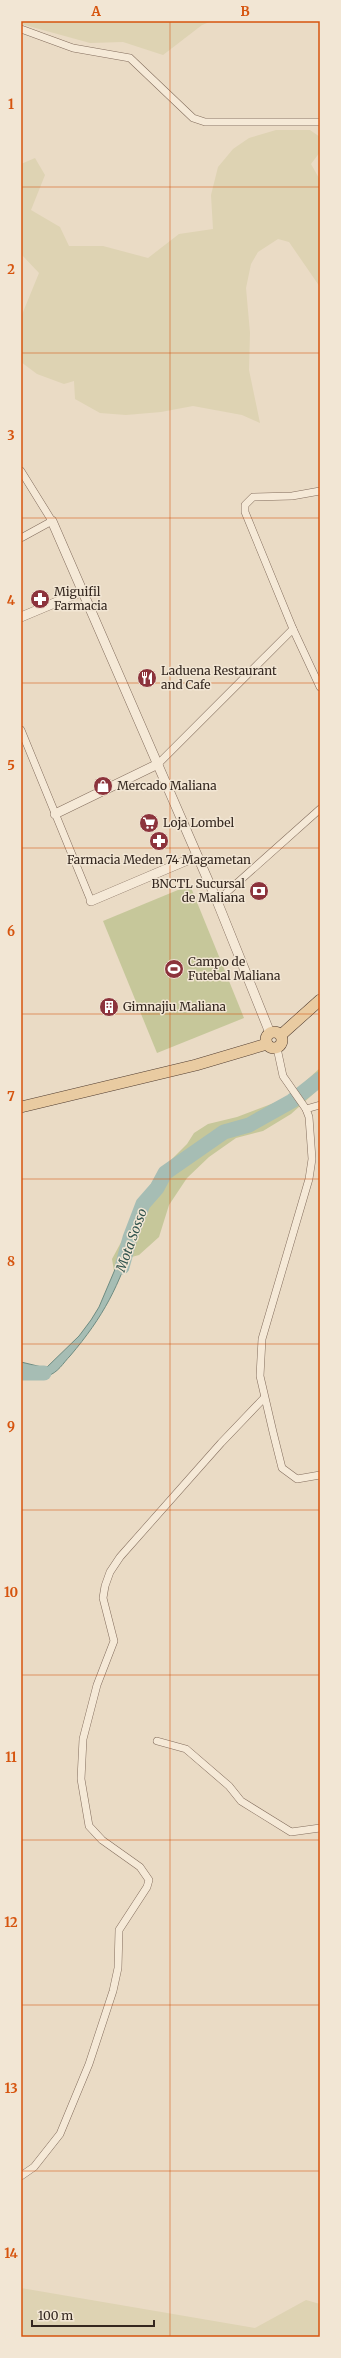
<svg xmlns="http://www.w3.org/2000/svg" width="341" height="2358" font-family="Merriweather,serif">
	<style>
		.farmland { fill: #ded3b3 }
		.green { fill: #c6c79a }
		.water { fill: #a6bdb4; stroke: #6e8b81 }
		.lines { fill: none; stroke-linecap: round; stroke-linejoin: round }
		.river { stroke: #a6bdb4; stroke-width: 15 }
		.minor-casing { stroke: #836d5d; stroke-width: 8 }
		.tertiary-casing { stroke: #836d5d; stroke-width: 10 }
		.primary-casing { stroke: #513d31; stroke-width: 12 }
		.minor { stroke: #f5e9d7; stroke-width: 7 }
		.tertiary { stroke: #f5e9d7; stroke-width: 9 }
		.primary { stroke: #e9cba1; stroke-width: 11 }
		.grid { fill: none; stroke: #d6540e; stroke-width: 1; stroke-opacity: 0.55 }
		.labels { text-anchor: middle; stroke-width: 3; stroke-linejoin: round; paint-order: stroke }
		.poi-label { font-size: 12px; fill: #34271f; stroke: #f2e6d4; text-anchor: start }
		.water-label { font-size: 13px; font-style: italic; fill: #30534d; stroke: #f2e6d4 }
		.neatline { fill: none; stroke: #d6540e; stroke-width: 1.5 }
		.grid-label { font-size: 13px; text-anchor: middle; font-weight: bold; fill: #d6540e }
	</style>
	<rect width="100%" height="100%" fill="#eadbc5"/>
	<g class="farmland">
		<polygon points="21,21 212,21 202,25 163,55 123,42 90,43 21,24"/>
		<polygon points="276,130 310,130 320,137 320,152 311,164 320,180 320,287 289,242 278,239 258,252 251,264 246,288 250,333 249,370 260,423 242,415 193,406 161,412 126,415 100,413 75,399 74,381 64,384 37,374 21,362 21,317 39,273 21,254 21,164 35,158 45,175 31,210 60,227 69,246 103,246 148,258 179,234 213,229 211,195 218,167 233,149 249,138"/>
		<polygon points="21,2288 255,2328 306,2300 320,2304 320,2337 21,2337"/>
	</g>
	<g class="green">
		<polygon points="190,885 244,1018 157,1053 103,921"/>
		<polygon points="320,1068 320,1088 291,1114 263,1131 236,1138 209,1157 187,1178 169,1205 159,1237 139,1255 128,1258 134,1238 123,1253 114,1271 112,1259 133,1220 138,1205 157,1174 187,1144 194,1133 208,1124 237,1117 287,1098"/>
	</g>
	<path class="water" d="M 135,1236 C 119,1286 104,1316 70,1356 C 63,1363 58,1373 47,1376 C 37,1378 30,1375 21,1372 L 21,1362 L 46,1368 L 79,1336 L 91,1320 L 99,1307 L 122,1253 Z"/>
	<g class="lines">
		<g class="river">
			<polyline points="122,1267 130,1238 143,1204 157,1188 165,1173 224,1132 249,1125 292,1101 320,1079"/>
			<polyline points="21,1373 44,1373"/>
		</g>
		<g class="minor-casing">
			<g id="minor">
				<polyline points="21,29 73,48 130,58 193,118 205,122 320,122"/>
				<polyline points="21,471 52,521 21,538"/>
				<polyline points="293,629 320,687"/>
				<polyline points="21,730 91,901"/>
				<polyline points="158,764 293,629 245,512 245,505 253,497 292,496 320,491"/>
				<polyline points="217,901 320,809"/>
				<polyline points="277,1048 283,1076 306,1109 309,1117 312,1159 309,1179 262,1339 260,1376 273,1432 282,1468 297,1479 320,1475"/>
				<polyline points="306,1109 320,1105"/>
				<polyline points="157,1741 186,1749 229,1786 241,1801 291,1832 320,1828"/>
				<polyline points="21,2176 34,2167 60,2134 89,2064 113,1991 118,1968 119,1930 147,1887 149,1880 140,1867 102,1840 89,1826 81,1779 83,1739 97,1685 114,1641 103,1598 105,1586 110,1572 120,1557 221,1443 264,1398"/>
			</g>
		</g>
		<g class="tertiary-casing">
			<g id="tertiary">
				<polyline points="52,521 217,901 270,1033"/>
				<polyline points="21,617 83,591"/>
				<polyline points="55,814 158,764"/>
				<polyline points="91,901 197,856"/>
			</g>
		</g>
		<g class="primary-casing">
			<g id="primary">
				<circle cx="274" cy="1040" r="8"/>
				<polyline points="281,1035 320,1000"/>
				<polyline points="21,1107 196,1065 267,1044"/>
			</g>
		</g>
		<use href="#minor" class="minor"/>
		<use href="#tertiary" class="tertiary"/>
		<use href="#primary" class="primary"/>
	</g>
	<path class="grid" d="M 170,21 L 170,2337M 21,187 L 320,187M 21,353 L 320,353M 21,518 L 320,518M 21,683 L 320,683M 21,848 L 320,848M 21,1014 L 320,1014M 21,1179 L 320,1179M 21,1344 L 320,1344M 21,1510 L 320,1510M 21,1675 L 320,1675M 21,1840 L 320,1840M 21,2005 L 320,2005M 21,2171 L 320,2171"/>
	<defs>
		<g id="pharmacy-disc" transform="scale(1)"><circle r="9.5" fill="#8c333c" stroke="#f2e6d4"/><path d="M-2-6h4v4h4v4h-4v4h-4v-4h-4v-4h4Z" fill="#fff"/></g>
		<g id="restaurant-disc" transform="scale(1)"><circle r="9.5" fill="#8c333c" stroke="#f2e6d4"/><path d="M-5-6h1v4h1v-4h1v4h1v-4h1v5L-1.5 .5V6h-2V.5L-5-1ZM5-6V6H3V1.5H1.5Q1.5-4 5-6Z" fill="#fff"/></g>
		<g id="shop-disc" transform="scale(1)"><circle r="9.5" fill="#8c333c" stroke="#f2e6d4"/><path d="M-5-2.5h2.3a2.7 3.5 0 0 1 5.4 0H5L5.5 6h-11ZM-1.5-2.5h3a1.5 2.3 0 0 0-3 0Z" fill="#fff"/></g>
		<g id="supermarket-disc" transform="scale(1)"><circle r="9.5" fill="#8c333c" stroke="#f2e6d4"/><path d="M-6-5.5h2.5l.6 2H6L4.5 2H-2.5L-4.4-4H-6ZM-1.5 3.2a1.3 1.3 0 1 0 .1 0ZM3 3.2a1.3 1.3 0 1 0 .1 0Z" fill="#fff"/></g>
		<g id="bank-disc" transform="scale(1)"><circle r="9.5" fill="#8c333c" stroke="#f2e6d4"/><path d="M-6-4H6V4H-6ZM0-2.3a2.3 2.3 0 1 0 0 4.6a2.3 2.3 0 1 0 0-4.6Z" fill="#fff"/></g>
		<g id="stadium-disc" transform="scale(1)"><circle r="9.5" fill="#8c333c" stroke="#f2e6d4"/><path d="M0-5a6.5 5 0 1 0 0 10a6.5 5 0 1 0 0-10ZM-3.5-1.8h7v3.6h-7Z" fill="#fff"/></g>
		<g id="building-disc" transform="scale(1)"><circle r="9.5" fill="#8c333c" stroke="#f2e6d4"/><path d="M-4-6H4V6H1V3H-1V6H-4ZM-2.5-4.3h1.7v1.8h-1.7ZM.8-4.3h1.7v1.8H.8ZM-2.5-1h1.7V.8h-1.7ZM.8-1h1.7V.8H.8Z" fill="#fff"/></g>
	</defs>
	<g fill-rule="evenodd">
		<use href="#pharmacy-disc" x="40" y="599"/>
		<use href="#restaurant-disc" x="147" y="678"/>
		<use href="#shop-disc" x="103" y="786"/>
		<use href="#supermarket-disc" x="149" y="823"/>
		<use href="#pharmacy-disc" x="159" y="841"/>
		<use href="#bank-disc" x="259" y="891"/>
		<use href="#stadium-disc" x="174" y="969"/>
		<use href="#building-disc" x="109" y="1007"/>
	</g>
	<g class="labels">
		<g class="poi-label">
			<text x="54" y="596">Miguifil<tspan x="54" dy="14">Farmacia</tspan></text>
			<text x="161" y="675">Laduena Restaurant<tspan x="161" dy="14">and Cafe</tspan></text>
			<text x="117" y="790">Mercado Maliana</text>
			<text x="163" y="827">Loja Lombel</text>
			<text x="159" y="864" text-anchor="middle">Farmacia Meden 74 Magametan</text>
			<text x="245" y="888" text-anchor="end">BNCTL Sucursal<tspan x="245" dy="14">de Maliana</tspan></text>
			<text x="188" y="966">Campo de<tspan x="188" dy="14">Futebal Maliana</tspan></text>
			<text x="123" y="1011">Gimnajiu Maliana</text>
		</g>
		<g class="water-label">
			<text transform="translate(131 1240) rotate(-70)" y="5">Mota Sosso</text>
		</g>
	</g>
	<rect width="341" height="2358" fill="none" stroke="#f2e6d4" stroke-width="44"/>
	<path d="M32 2320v6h122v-6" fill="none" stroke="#34271f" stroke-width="2"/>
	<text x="38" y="2320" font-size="12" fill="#34271f" stroke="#f2e6d4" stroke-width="3" paint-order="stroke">100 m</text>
	<rect x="22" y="22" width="297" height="2314" class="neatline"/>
	<g class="grid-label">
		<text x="96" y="16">A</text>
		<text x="245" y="16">B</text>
		<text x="11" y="109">1</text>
		<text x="11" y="274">2</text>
		<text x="11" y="440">3</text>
		<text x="11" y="605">4</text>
		<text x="11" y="770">5</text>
		<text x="11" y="936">6</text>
		<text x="11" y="1101">7</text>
		<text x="11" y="1266">8</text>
		<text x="11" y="1431">9</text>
		<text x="11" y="1597">10</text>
		<text x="11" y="1762">11</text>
		<text x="11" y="1927">12</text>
		<text x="11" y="2093">13</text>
		<text x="11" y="2258">14</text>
	</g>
</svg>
